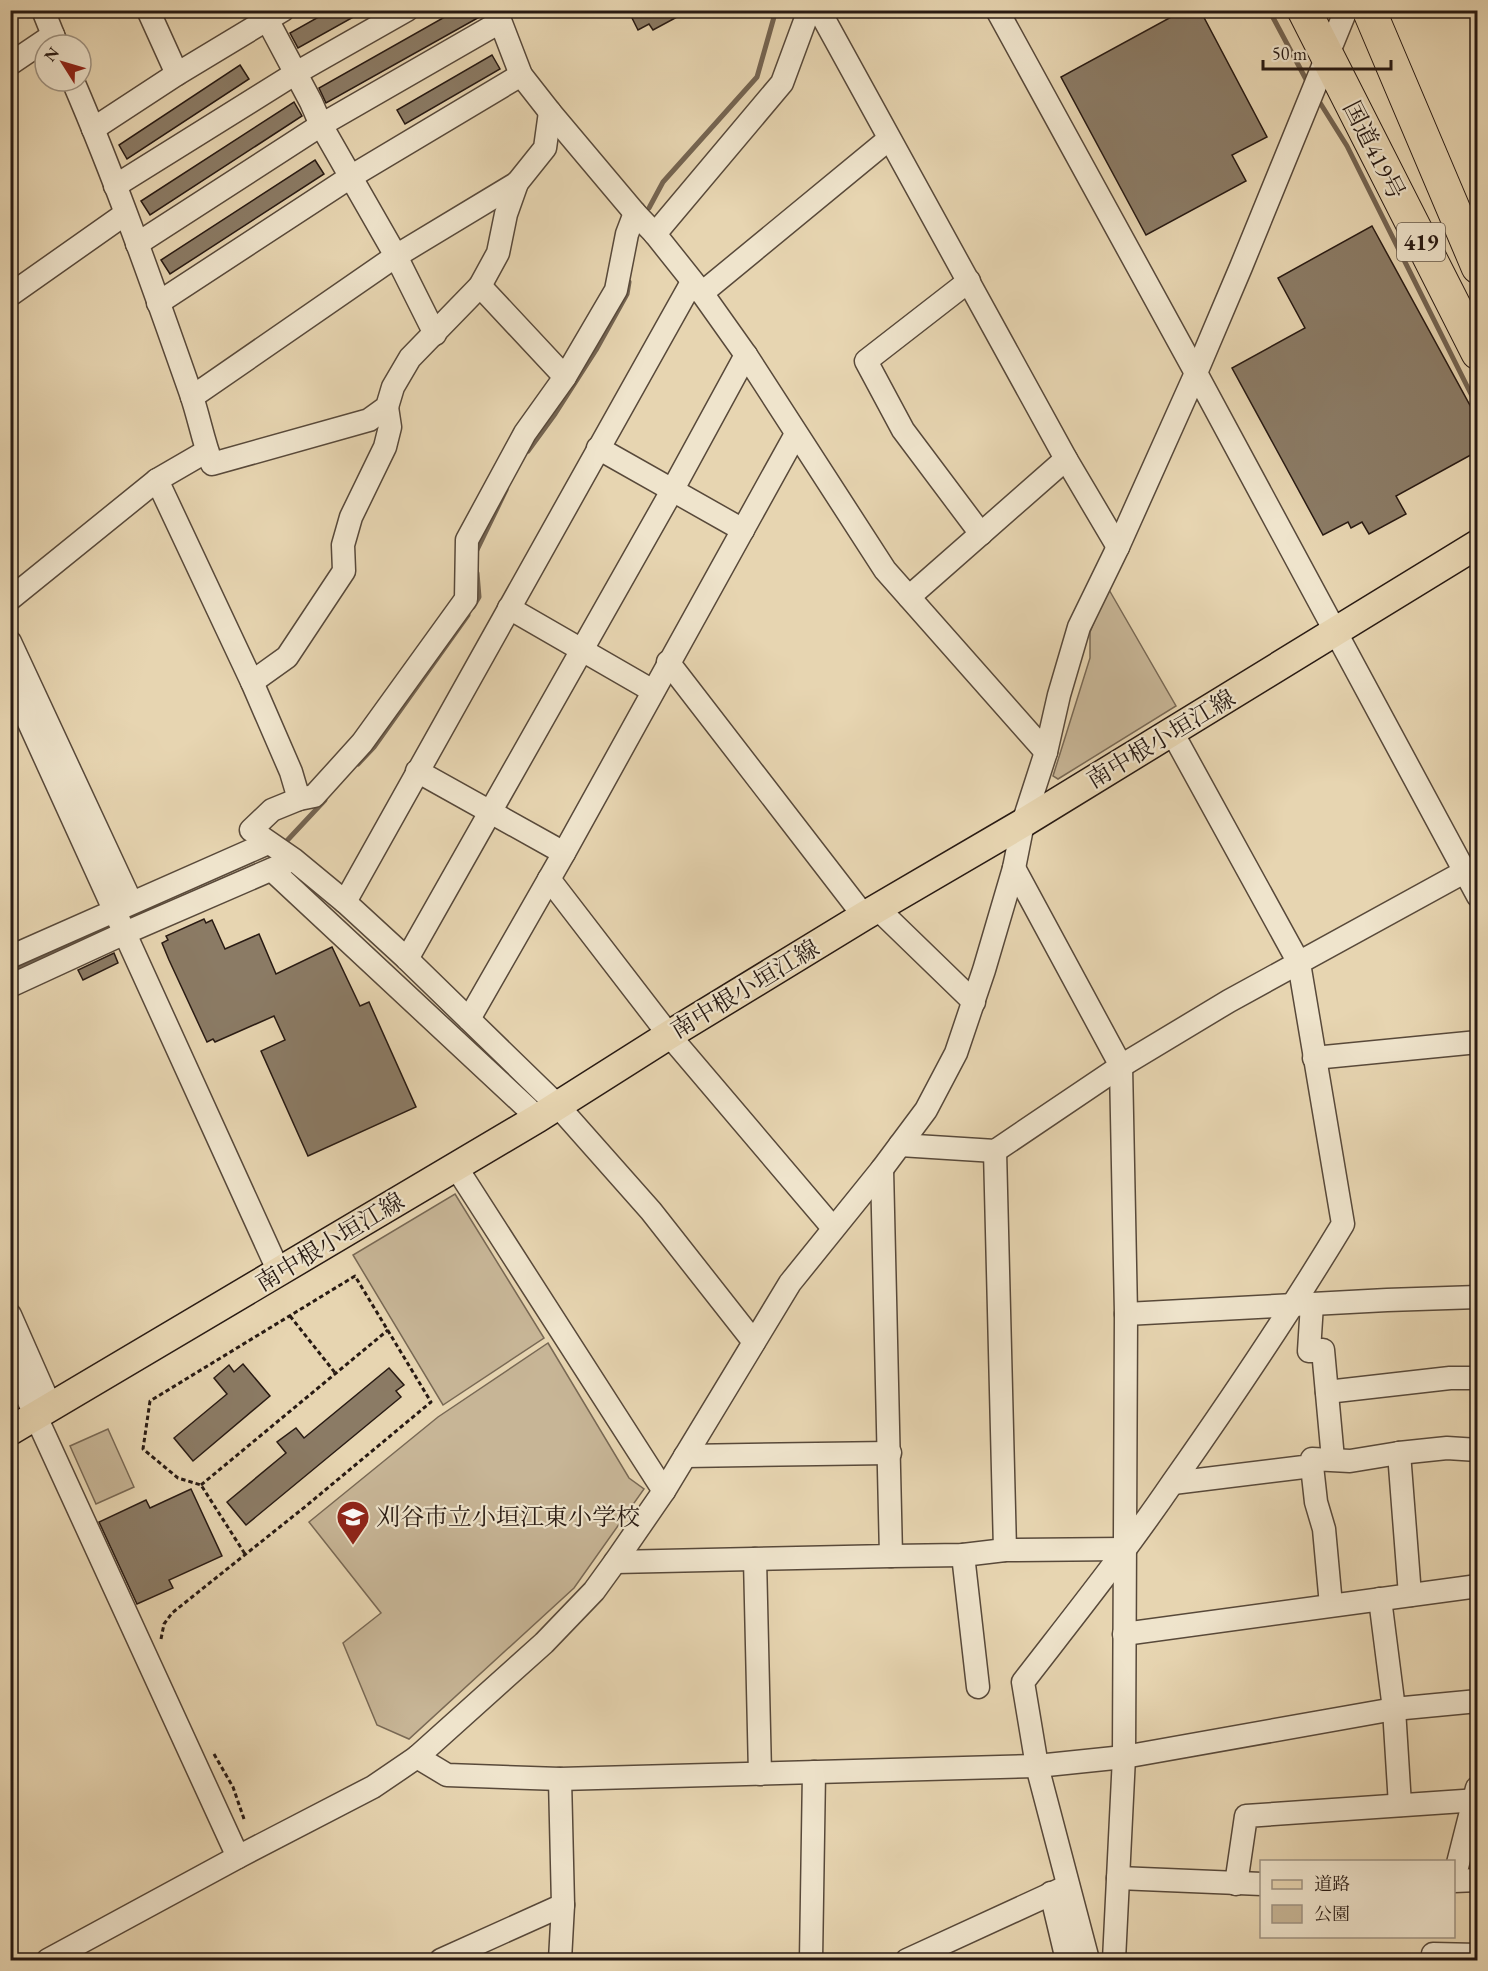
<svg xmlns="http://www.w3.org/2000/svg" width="1488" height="1971" font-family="'EB Garamond','Noto Serif JP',serif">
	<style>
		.green { fill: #c7b596; stroke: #786854; stroke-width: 1.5 }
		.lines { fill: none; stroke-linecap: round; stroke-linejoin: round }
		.stream { stroke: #746451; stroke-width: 5 }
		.building { fill: #8b7b65; stroke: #281a13; stroke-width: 1.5 }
		.minor-casing { stroke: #58493a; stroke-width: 25 }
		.major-casing { stroke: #281a13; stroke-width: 31 }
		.highway-casing { stroke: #281a13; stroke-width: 35 }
		.path { stroke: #281a13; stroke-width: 3; stroke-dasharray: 4.5 3; stroke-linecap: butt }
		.minor { stroke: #efe4cc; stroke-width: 22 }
		.major { stroke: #e7d5b1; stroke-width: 28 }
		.highway { stroke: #e7d5b1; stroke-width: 33 }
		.labels { text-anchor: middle; stroke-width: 4.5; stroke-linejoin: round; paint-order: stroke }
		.shield { fill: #efe4cc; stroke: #64574a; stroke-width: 1.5 }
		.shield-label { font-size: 22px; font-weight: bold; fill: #281a13 }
		.street-label { font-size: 24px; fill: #281a13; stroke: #efe4cc }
		.poi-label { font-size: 24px; fill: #281a13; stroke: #efe4cc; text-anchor: start }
	</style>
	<rect width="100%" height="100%" fill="#e7d5b1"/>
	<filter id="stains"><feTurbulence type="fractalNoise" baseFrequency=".00333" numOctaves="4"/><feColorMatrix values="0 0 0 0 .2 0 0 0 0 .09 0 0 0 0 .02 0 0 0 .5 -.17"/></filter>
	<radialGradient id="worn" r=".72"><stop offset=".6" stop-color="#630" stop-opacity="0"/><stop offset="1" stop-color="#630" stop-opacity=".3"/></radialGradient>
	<g class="green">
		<polygon points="1108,588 1176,706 1058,779 1053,776 1090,658 1090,632"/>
		<polygon points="455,1194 544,1338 443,1405 353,1255"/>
		<polygon points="548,1343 629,1478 644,1489 574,1588 409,1739 377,1725 343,1643 381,1613 309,1522 438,1417"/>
		<polygon points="108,1429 134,1487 96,1504 70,1446"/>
	</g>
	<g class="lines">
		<g class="stream">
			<polyline points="1269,10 1309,85"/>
			<polyline points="1317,98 1347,146 1478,408"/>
			<polyline points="649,208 663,182 757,77 776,10"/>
			<polyline points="528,451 555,414 596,350 627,294 629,282"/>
			<polyline points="476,552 506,490"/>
			<polyline points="473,607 479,597 477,573"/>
			<polyline points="358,764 374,747 468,615"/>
			<polyline points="282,846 325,800"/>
			<polyline points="123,920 159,906"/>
			<polyline points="10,970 115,924"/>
		</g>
	</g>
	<g class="building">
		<polygon points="331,10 366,10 298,48 290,33"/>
		<polygon points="457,10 483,10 483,15 326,103 319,88"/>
		<polygon points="628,10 690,10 653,30 649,24 638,30"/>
		<polygon points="1184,10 1200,10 1267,137 1232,155 1246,181 1146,235 1061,77"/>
		<polygon points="492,55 500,69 405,124 397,110"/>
		<polygon points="240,65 249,79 127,159 119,145"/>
		<polygon points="294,102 302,116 150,215 141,201"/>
		<polygon points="315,160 324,174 170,274 161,260"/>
		<polygon points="1372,226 1478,420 1478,451 1396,496 1406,514 1369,534 1362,522 1351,528 1348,522 1323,535 1232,368 1305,328 1278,278"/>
		<polygon points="204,919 206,923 212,920 225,949 259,934 276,974 332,947 360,1006 369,1002 416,1107 308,1156 261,1051 285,1040 274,1016 215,1042 213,1039 207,1042 169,960 162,943 168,940 166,936"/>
		<polygon points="114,953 118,963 83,980 78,970"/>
		<polygon points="243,1364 270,1396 193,1461 174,1438 227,1394 214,1378 229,1365 234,1372"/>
		<polygon points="389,1368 404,1385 396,1391 401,1397 246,1525 227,1502 286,1453 277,1442 296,1428 304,1438"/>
		<polygon points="191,1489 222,1556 169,1580 173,1588 137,1604 99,1522 146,1500 150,1508"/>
	</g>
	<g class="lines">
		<g class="minor-casing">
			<g id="minor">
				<polyline points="43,10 57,45"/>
				<polyline points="148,10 177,74"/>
				<polyline points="262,10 311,102 321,125 396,256 435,334"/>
				<polyline points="496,10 521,75 550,112 635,213 655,234 702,293 746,355 885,570 1046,752"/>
				<polyline points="819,10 1066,459 1118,547"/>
				<polyline points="997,10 1196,373 1478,896"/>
				<polyline points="10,64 53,35"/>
				<path d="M 73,81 C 117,183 154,289 191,394 C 199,417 203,441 212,464 L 369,420 L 387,407 L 393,387 L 410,358 L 480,286 L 498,253 L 506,214 L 517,183 L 545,148 L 550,112"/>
				<polyline points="93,129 177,74 283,10"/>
				<polyline points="115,186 296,73 407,10"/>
				<polyline points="635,213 627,234 616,290 565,377 525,433 467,540 466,599 362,743 314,796 299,799 272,810 251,830 293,859 345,902 407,959 558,1106 651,1211 754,1342"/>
				<polyline points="655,234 782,83 809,10"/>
				<polyline points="137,244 321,125 500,22"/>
				<polyline points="969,281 866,361 903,430 981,534"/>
				<polyline points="480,286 565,377"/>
				<polyline points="702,293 889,139"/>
				<polyline points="10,295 125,214"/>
				<polyline points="158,303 352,176 521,75"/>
				<polyline points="192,397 396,256 517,183"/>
				<polyline points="598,448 743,530"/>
				<polyline points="157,480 252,682 291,772 299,799"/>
				<polyline points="909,597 1066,459"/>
				<polyline points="10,599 157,480 207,451"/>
				<polyline points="509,608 653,691"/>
				<polyline points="10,642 131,902"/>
				<polyline points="668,662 864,916"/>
				<polyline points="10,681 279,1272"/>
				<polyline points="252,682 287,657 344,571 343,545 351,517 385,447 390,427 387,407"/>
				<polyline points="417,771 564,853"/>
				<polyline points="1014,868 1121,1066 1126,1314 1124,1757 1114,1960"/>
				<polyline points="272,870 538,1118"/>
				<polyline points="549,879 669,1035 833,1228"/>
				<polyline points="345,902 692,282"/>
				<polyline points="877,908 974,1002"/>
				<polyline points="10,957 268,843"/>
				<polyline points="407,959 673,489 746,355"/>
				<polyline points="10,986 125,933 284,864"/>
				<polyline points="469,1019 564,853 796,434"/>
				<polyline points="1314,1058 1478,1042"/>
				<polyline points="900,1145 995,1151 1121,1066 1229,1001 1464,872"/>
				<polyline points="995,1151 1005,1550"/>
				<polyline points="456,1167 664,1491"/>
				<polyline points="1312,1304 1309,1351 1323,1350 1333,1459"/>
				<polyline points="1126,1314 1387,1300 1478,1297"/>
				<polyline points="10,1315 51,1408"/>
				<polyline points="10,1360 238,1857"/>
				<polyline points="1327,1392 1450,1378 1478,1378"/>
				<polyline points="1399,1453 1410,1595"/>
				<polyline points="685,1456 890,1453"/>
				<polyline points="1312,1466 1316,1502 1324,1529 1331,1605"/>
				<polyline points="1173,1483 1312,1466 1312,1459 1350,1461 1399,1453 1447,1448 1478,1450"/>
				<polyline points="963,1555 978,1687"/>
				<polyline points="891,1556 963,1555 1005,1550 1125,1549"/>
				<polyline points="755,1559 760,1774"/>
				<polyline points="615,1562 891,1556 882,1169"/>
				<polyline points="1380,1599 1394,1709 1400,1805"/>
				<polyline points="1124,1634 1478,1586"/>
				<polyline points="417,1757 447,1775 560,1779 1037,1766 1124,1757 1394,1709 1478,1701"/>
				<polyline points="1118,1878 1262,1884"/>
				<polyline points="1454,1879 1477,1788"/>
				<polyline points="1454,1881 1478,1880"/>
				<polyline points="1236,1884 1246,1816 1478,1800"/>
				<polyline points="1051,1893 1067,1960"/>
				<polyline points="1433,1954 1478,1955"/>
				<polyline points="48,1960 238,1857 373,1787 417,1757 544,1643 594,1591 615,1562 664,1491 790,1283 882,1169 926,1110 956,1053 984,970 1014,868 1023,823 1046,752 1059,695 1079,627 1118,547 1196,373 1241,267 1346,10"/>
				<polyline points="441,1960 563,1905 560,1779"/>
				<polyline points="560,1960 563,1905"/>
				<polyline points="811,1960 814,1772"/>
				<polyline points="907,1960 1068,1886"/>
				<path d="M 1088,1960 L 1037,1766 L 1023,1682 C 1074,1616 1126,1551 1173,1482 C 1232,1398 1290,1312 1343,1224 L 1299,963 L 1172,732"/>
			</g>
		</g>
		<g class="major-casing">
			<polyline id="major" points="10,1431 538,1118 669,1035 864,916 1023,823 1478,544"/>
		</g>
		<g class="highway-casing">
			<g id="highway">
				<polyline points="1304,10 1478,353"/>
				<polyline points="1369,10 1478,267"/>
			</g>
		</g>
		<g class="path">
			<polyline points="290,1316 336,1374"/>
			<polyline points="201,1485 388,1330"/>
			<polyline points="161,1639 164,1624 172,1613 306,1506 431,1402 355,1276 150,1401 143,1449 178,1478 201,1485 245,1554"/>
			<polyline points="214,1754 233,1787 244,1819"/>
		</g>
		<use href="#minor" class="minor"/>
		<use href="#major" class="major"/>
		<use href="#highway" class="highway"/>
	</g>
	<defs>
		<g id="school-pin" transform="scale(1.725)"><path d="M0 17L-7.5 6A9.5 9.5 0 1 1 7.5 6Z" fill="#8f2418" stroke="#efe4cc"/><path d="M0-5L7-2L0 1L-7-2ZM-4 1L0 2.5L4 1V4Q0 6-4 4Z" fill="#fff"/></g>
	</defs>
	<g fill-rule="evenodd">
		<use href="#school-pin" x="353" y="1517"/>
	</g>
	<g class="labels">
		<rect class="shield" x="1397" y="223" width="48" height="38" rx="4.5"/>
		<g class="shield-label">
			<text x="1421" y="250">419</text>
		</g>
		<g class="street-label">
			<text transform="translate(1374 150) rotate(63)" y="8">国道419号</text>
			<text transform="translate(1161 739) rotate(-31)" y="8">南中根小垣江線</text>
			<text transform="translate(745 989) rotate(-31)" y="8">南中根小垣江線</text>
			<text transform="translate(330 1242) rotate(-31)" y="8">南中根小垣江線</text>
		</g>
		<g class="poi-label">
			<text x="376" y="1525">刈谷市立小垣江東小学校</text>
		</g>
	</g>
	<rect width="1488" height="1971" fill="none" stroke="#e7d5b1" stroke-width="36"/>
	<rect x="12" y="12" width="1464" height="1947" fill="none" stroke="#281a13" stroke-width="3"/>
	<rect x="18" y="18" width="1452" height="1935" fill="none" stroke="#281a13" stroke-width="1.5"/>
	<rect x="1260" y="1860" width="195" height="78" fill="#efe4cc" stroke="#9f9382" stroke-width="1.5"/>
	<rect x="1272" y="1880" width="30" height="9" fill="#e7d5b1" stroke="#9f9382" stroke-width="1.5"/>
	<text x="1314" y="1890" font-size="18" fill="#281a13">道路</text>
	<rect x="1272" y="1905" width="30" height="18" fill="#c7b596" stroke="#9f9382" stroke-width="1.5"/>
	<text x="1314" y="1920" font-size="18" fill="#281a13">公園</text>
	<g transform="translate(63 63) rotate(307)"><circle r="28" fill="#efe4cc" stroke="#9f9382" stroke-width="1.5"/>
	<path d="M0-4.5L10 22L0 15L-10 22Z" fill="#8f2418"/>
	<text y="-9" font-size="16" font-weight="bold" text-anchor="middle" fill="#281a13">N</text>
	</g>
	<path d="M1263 60v9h128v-9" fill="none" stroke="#281a13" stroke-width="3"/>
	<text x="1272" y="60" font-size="18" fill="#281a13" stroke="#efe4cc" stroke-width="4.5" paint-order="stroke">50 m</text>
	<rect width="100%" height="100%" filter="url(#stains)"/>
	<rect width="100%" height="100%" fill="url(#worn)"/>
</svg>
